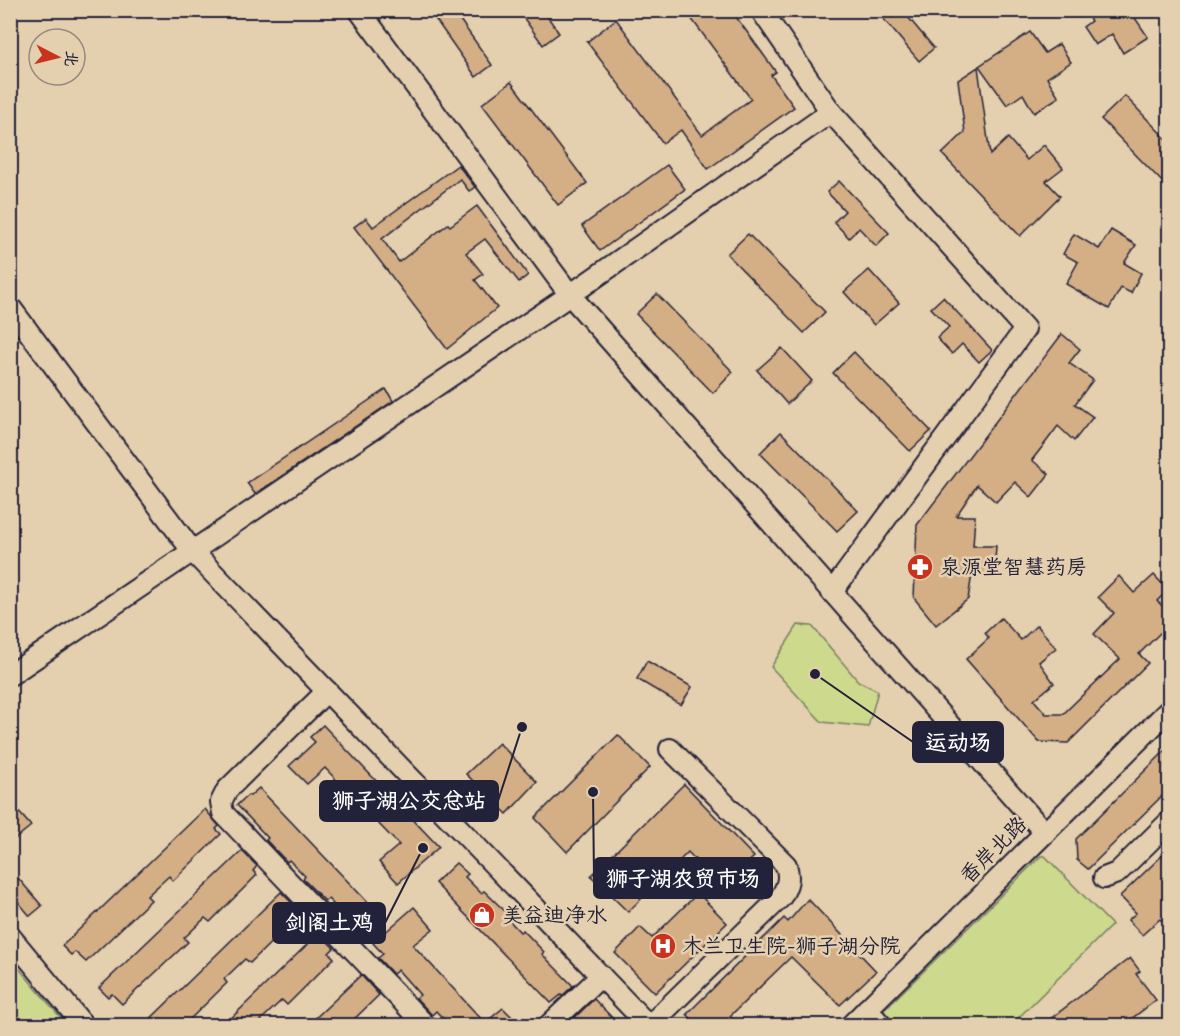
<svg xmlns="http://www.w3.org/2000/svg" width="1180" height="1036" font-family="'Comic Neue','LXGW WenKai TC',sans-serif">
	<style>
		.green { fill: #cdd98c; stroke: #787e64; stroke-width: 1.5 }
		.building { fill: #d4ae85; stroke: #22223b; stroke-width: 1.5 }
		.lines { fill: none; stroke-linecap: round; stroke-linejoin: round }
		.minor-casing { stroke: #22223b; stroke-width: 24 }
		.minor { stroke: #e4cfae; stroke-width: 20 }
		.labels { text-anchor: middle; stroke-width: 5; stroke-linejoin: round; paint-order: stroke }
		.poi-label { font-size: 21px; fill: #22223b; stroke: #e4cfae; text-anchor: start }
		.street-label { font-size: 21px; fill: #22223b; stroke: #e4cfae }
		.leader { fill: none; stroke: #22223b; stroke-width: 2 }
		.callout-dot { fill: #22223b; stroke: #e4cfae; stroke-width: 2 }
		.callout { fill: #22223b; stroke: #22223b; stroke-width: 2 }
		.callout-label { font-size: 22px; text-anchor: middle; font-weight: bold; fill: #fff }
	</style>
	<rect width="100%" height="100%" fill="#e4cfae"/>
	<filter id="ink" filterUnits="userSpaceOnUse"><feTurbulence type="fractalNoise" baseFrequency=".0167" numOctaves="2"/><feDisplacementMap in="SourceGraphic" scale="12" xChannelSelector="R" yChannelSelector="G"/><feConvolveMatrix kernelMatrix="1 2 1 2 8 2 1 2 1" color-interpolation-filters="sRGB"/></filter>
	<g filter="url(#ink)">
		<g class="green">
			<polygon points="798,625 812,626 858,681 878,691 868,727 822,722 771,667"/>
			<polygon points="1041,856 1045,856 1112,925 1011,1025 891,1025 882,1016 883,1011"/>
			<polygon points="10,959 11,959 67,1025 11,1025"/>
		</g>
		<g class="building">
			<polygon points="429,10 453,10 492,65 476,77"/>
			<polygon points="518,10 543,10 559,33 543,45"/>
			<polygon points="685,10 731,10 776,72 771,75 794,107 708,169 681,130 663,143 587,42 616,19 702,135 751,99"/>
			<polygon points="876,10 902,10 934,48 919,61"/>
			<polygon points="1084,10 1146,10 1135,18 1148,37 1123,53 1112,34 1095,45 1083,27 1091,21"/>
			<polygon points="1030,32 1045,53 1059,44 1071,62 1047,78 1059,97 1034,113 1023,94 1007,105 979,66"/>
			<polygon points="978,67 990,155 1008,138 1027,160 1044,145 1063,168 1046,181 1060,196 1020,236 942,154 965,132 958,80"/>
			<polygon points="511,82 587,183 558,205 482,104"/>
			<polygon points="1125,96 1170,143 1170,190 1101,119"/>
			<polygon points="458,165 475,187 469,191 460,179 382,239 399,262 448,224 450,226 477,206 528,275 519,282 485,239 466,253 483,274 475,280 497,308 447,349 354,227 366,218 373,227"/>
			<polygon points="667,165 685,189 600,251 582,226"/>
			<polygon points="839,181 889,233 876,246 859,228 849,238 834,222 845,211 827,192"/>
			<polygon points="1111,230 1136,245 1124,263 1141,273 1131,293 1121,288 1109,309 1066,284 1078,262 1063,254 1074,234 1099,249"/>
			<polygon points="748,234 825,312 804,333 727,254"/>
			<polygon points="869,270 899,303 874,325 844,292"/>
			<polygon points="657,294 733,372 713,393 636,314"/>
			<polygon points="943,297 992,350 979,362 962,344 952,354 937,338 949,327 931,308"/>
			<polygon points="1062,334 1080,349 1069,363 1093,380 1075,404 1093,417 1074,441 1058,426 1046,442 1032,460 1049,474 1031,497 1015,482 996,502 977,485 956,516 975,516 973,546 996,546 994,576 972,574 968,599 936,625 914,598 917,525"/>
			<polygon points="782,348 812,381 787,404 757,370"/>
			<polygon points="854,352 931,431 910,451 833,373"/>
			<polygon points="386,389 393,401 255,494 247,483"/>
			<polygon points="781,432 858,511 837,531 760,453"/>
			<polygon points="1154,575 1168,590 1157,601 1170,613 1170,623 1139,654 1148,663 1068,743 1039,742 966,659 989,638 985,633 1001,618 1021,640 1037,625 1056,648 1039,662 1054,683 1034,700 1046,714 1063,714 1120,659 1094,634 1114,613 1098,597 1119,576 1134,593"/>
			<polygon points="647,661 692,687 681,705 637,679"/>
			<polygon points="323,725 439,847 398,883 379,862 399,845 325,768 307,784 289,766 315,742 310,737"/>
			<polygon points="618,735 650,767 567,852 535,818"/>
			<polygon points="499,743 537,782 507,814 466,774"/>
			<polygon points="1170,746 1170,788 1088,869 1077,860 1076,839"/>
			<polygon points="684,784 754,857 730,879 722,870 713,878 688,852 628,912 591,876"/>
			<polygon points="259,788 374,909 353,929 341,918 344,915 328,899 325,901 303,879 305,876 289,860 287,862 266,840 268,838 237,805 248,795 250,796"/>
			<polygon points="10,802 31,826 10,843"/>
			<polygon points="205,809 219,826 216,829 221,834 173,881 169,876 147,896 151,900 86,962 75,952 71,955 62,946"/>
			<polygon points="1170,848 1170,929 1160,919 1142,935 1128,920 1136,913 1120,896"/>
			<polygon points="242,851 257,866 253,871 257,875 210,922 205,918 184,938 188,942 122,1004 112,994 108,997 99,988"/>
			<polygon points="456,863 468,874 465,877 481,893 484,891 507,913 505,916 520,932 523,930 544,952 542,954 573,986 562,996 561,995 551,1003 435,883"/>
			<polygon points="18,878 42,906 30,916 10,892 10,885"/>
			<polygon points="281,892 296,907 292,912 297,917 250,963 245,959 224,979 227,983 183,1026 143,1026"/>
			<polygon points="698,893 727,923 655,993 615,953 640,927 652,938"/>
			<polygon points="808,899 876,971 840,1005 791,957 730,1016 739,1026 698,1026 687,1014 784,918 788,922"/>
			<polygon points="414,907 433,929 413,945 485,1023 503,1008 521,1026 450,1026 436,1011 432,1015 416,998 420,995 398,970 393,974 378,958 383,954 373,943"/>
			<polygon points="319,933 334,948 329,953 334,958 287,1005 282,1000 261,1020 266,1026 223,1026"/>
			<polygon points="1130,958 1140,971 1136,974 1156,1000 1122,1026 1041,1026"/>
			<polygon points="361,975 379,995 347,1026 307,1026"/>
			<polygon points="594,999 620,1026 566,1026"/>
		</g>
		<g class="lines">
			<g class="minor-casing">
				<g id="minor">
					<polyline points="359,10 570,295 1045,833"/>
					<polyline points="761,10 831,112 1025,329 832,592"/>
					<polyline points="10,307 193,552 649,1026"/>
					<polyline points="10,675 570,295 831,112"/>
					<polyline points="327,691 227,790 221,802 223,813 426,1026"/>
					<polyline points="1104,878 1117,873 1170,821"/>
					<polyline points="10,936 84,1026"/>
					<polyline points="867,1009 882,1026"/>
					<polyline points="548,1026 601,976"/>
					<path d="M 649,1026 L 781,897 C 788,885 790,878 786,865 L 670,749"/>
					<polyline points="850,1026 1170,709"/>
				</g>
			</g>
			<use href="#minor" class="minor"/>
		</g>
	</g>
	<defs>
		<g id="pharmacy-disc" transform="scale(1.35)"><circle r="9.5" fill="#c8321e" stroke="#e4cfae"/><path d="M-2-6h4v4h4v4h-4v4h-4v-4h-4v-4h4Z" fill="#fff"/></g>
		<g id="shop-disc" transform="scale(1.35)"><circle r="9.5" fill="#c8321e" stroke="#e4cfae"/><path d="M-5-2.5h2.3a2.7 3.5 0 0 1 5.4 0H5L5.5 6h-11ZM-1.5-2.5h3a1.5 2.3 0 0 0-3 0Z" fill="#fff"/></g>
		<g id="hospital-disc" transform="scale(1.35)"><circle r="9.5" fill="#c8321e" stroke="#e4cfae"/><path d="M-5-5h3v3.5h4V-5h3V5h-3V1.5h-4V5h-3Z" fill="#fff"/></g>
	</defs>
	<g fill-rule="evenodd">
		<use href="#pharmacy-disc" x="920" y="567"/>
		<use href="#shop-disc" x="482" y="915"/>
		<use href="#hospital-disc" x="663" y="946"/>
	</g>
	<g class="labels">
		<g class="poi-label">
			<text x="940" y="574">泉源堂智慧药房</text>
			<text x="502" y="922">美益迪净水</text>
			<text x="682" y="953">木兰卫生院-狮子湖分院</text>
		</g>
		<g class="street-label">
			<text transform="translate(993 850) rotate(-45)" y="7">香岸北路</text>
		</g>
	</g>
	<path class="leader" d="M815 674L913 742M522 727L498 801M593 792L594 878M423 848L385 923"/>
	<g class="callout-dot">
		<circle cx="815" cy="674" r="6"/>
		<circle cx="522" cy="727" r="6"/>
		<circle cx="593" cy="792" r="6"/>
		<circle cx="423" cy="848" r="6"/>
	</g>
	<g class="callout">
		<rect x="913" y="722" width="90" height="40" rx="6"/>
		<rect x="320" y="781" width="178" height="40" rx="6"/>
		<rect x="594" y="858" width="178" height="40" rx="6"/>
		<rect x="273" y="903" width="112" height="40" rx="6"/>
	</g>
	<g class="callout-label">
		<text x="958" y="750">运动场</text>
		<text x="409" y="808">狮子湖公交总站</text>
		<text x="683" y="886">狮子湖农贸市场</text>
		<text x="329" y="930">剑阁土鸡</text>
	</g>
	<rect width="1180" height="1036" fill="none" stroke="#e4cfae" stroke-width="36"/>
	<rect x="18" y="18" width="1144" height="1000" fill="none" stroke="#22223b" stroke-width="2" filter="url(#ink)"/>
	<g transform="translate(57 57) rotate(97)"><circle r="28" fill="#e4cfae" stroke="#968a80" stroke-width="1.5"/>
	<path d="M0-4.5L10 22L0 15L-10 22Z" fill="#c8321e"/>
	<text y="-9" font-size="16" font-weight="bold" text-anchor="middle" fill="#22223b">北</text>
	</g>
</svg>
